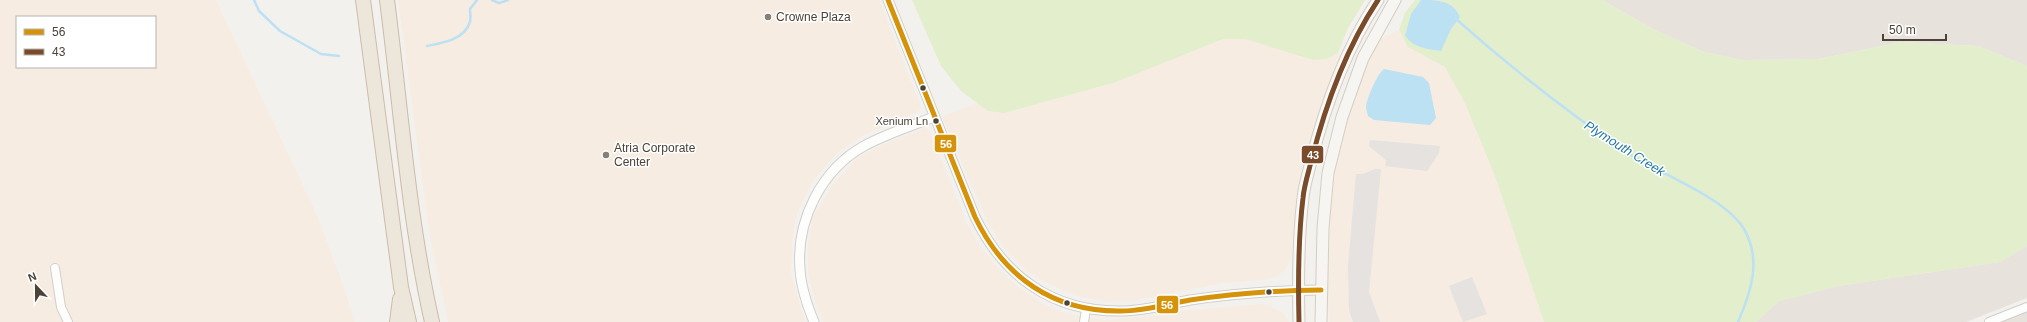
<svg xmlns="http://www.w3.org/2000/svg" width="2027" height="322" font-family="Helvetica,sans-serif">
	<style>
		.residential { fill: #e7e2db }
		.commercial { fill: #f6ece1; fill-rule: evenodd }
		.green { fill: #e3eecd }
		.parking { fill: #e5e2df }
		.water { fill: #bce1f3 }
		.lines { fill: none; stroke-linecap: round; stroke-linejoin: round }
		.stream { stroke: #bce1f3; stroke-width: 2.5 }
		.minor-casing { stroke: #d1cfcb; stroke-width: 10 }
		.tertiary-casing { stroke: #d1cfcb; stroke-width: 11 }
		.secondary-casing { stroke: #d3cec4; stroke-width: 13 }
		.motorway-casing { stroke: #ccbca8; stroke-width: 16 }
		.minor { stroke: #fdfdfc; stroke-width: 8 }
		.tertiary { stroke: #fdfdfc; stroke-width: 9 }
		.secondary { stroke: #f7f5f1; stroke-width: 11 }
		.motorway { stroke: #ede6db; stroke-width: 14 }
		.bus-1-casing { stroke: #fff; stroke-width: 8 }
		.bus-2-casing { stroke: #fff; stroke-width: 8 }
		.bus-1 { stroke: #d5920b; stroke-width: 5 }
		.bus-2 { stroke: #7a4b2a; stroke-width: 5 }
		.poi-dot { fill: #867f78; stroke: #fff; stroke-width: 1.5 }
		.bus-dot { fill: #4b4238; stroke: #fff; stroke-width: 1.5 }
		.labels { text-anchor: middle; stroke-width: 3; stroke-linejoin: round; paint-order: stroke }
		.bus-label { font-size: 11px; fill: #4b4238; stroke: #fff; text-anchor: end }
		.poi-label { font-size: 12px; fill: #4b4238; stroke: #fff; text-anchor: start }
		.water-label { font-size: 13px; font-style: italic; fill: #2679a4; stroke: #fff }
		.line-badge { stroke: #fff; stroke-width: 1.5 }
		.badge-label { font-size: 11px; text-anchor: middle; font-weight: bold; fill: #fff }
	</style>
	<rect width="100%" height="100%" fill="#f3f1ee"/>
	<g class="residential">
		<polygon points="1602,0 2027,0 2027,66 1978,46 1902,42 1818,59 1743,60 1704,52 1655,30"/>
		<polygon points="2027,246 2027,298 1966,322 1756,322 1779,301 1838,286 2000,262"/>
		<polygon points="2027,310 2027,322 1996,322"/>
	</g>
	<g class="commercial">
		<path d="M 0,0 L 216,0 L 316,213 L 341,279 L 355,322 L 0,322 ZM 17,17 L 155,17 L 155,67 L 17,67 Z"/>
		<polygon points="398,0 879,0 920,104 921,109 917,112 862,136 836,154 812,182 797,214 792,242 791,275 805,322 448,322 429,231"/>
		<polygon points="1399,30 1408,47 1445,67 1465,103 1495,176 1544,322 1329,322 1326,223 1336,157 1350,104 1376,41"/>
		<polygon points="1234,38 1245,39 1327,59 1338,53 1342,57 1321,104 1303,160 1297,190 1291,259 1286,269 1276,277 1262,280 1223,283 1136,300 1109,302 1081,297 1049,284 1027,271 1003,247 987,221 942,116 978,103 988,111 1005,113 1116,82 1223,39"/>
		<polygon points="924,128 929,130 967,223 980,247 999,269 1017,286 1043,304 1068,314 1105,320 1154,316 1188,310 1263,304 1277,309 1285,315 1289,322 823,322 814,298 808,274 808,243 813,217 833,184 858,157 882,145"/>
	</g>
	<g class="green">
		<polygon points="912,0 1365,0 1348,28 1338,53 1327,59 1313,60 1245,39 1223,39 1116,82 1004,113 988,111 961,91 941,66"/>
		<polygon points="1415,0 1602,0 1655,30 1704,52 1743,60 1818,59 1902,42 1978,46 2027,66 2027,246 2000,262 1838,286 1779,301 1756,322 1544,322 1495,176 1465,103 1445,67 1408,47 1399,30 1405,13"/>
	</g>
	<g class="parking">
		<polygon points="1370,140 1440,146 1439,153 1427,171 1385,166 1386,160 1369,146"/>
		<polygon points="1375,169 1381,169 1369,292 1380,322 1353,322 1349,310 1348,266 1356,174 1363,174"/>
		<polygon points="1472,277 1487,314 1463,322 1449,286"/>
	</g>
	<g class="water">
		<path d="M 1421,0 C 1437,0 1453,0 1460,17 L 1451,29 L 1441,51 C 1426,49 1415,48 1405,36 L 1411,14 Z"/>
		<path d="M 1384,69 L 1423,77 L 1429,83 L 1436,118 L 1430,125 L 1374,120 L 1368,116 C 1368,114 1366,110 1366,107 C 1367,98 1377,74 1384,69 Z"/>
	</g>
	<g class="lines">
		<g class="stream">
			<polyline points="254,0 259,11 280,31 321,54 339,56"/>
			<polyline points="492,0 499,3 508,0"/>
			<path d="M 1456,19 C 1510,67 1566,111 1626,152 C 1658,173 1725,197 1744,229 C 1762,260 1751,292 1738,322"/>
			<path d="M 427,46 C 442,43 464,40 470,22 C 471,18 470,12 470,9 L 477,0"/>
		</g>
		<g class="minor-casing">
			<g id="minor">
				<polyline points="55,268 61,307 68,322"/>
				<polyline points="1084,322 1086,309"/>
				<polyline points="1989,322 2027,307"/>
			</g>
		</g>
		<g class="tertiary-casing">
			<g id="tertiary">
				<path d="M 888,0 L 975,217 C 1004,277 1053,312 1121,311 C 1145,311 1168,304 1190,300 C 1233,294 1278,290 1321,290"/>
				<path d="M 814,322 C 807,305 801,288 800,269 C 796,221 821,170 864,146 C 886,134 911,126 934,117"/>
			</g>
		</g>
		<g class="secondary-casing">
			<g id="secondary">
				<path d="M 1299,322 C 1298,281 1298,239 1303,198 C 1304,186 1308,174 1311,162 C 1325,106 1346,48 1378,0"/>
				<polyline points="1321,322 1323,228 1328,173 1342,117 1363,58 1395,0"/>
			</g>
		</g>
		<g class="motorway-casing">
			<g id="motorway">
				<polyline points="363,0 401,287 409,322"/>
				<path d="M 387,0 C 401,108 408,216 432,322"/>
				<polyline points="397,322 400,299"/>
			</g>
		</g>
		<use href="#minor" class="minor"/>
		<use href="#tertiary" class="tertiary"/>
		<use href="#secondary" class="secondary"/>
		<use href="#motorway" class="motorway"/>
		<g class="bus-1-casing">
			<path id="bus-1" d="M 888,0 L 975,217 C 1004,277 1053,312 1121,311 C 1145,311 1168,304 1190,300 C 1233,294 1278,290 1321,290"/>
		</g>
		<g class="bus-2-casing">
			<path id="bus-2" d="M 1299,322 C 1298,281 1298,239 1303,198 C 1304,186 1308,174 1311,162 C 1325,106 1346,48 1378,0"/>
		</g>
		<use href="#bus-1" class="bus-1"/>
		<use href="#bus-2" class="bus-2"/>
	</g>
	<g class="poi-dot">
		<circle cx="768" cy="17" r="4"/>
		<circle cx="606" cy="155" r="4"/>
	</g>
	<g class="bus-dot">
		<circle cx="923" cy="88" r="3.5"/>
		<circle cx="936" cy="121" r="3.5"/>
		<circle cx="1269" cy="292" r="3.5"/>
		<circle cx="1067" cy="303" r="3.5"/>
	</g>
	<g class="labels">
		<g class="bus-label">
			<text x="928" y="125">Xenium Ln</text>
		</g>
		<g class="poi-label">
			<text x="776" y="21">Crowne Plaza</text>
			<text x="614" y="152">Atria Corporate<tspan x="614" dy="14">Center</tspan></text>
		</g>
		<g class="water-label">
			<text transform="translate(1625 148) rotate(32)" y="5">Plymouth Creek</text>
		</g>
	</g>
	<g class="line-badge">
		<rect x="934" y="134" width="23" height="19" rx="4" fill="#d5920b"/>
		<rect x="1301" y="145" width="23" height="19" rx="4" fill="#7a4b2a"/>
		<rect x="1156" y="295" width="23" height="19" rx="4" fill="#d5920b"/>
	</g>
	<g class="badge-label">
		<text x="946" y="148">56</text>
		<text x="1313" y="159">43</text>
		<text x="1167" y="309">56</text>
	</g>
	<rect x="16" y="16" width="140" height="52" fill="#ffffff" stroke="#b7b3af"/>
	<rect x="24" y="29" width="20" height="6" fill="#d5920b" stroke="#b7b3af"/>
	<text x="52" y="36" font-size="12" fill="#4b4238">56</text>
	<rect x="24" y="49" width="20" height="6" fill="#7a4b2a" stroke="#b7b3af"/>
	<text x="52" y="56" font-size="12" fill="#4b4238">43</text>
	<g transform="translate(36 286) rotate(338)" stroke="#ffffff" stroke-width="3" paint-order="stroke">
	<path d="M0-3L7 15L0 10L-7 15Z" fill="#4b4238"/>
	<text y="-6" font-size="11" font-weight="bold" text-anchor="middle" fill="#4b4238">N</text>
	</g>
	<path d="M1883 34v6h63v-6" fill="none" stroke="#4b4238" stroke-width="2"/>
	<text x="1889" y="34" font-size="12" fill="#4b4238" stroke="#ffffff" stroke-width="3" paint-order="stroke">50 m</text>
</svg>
